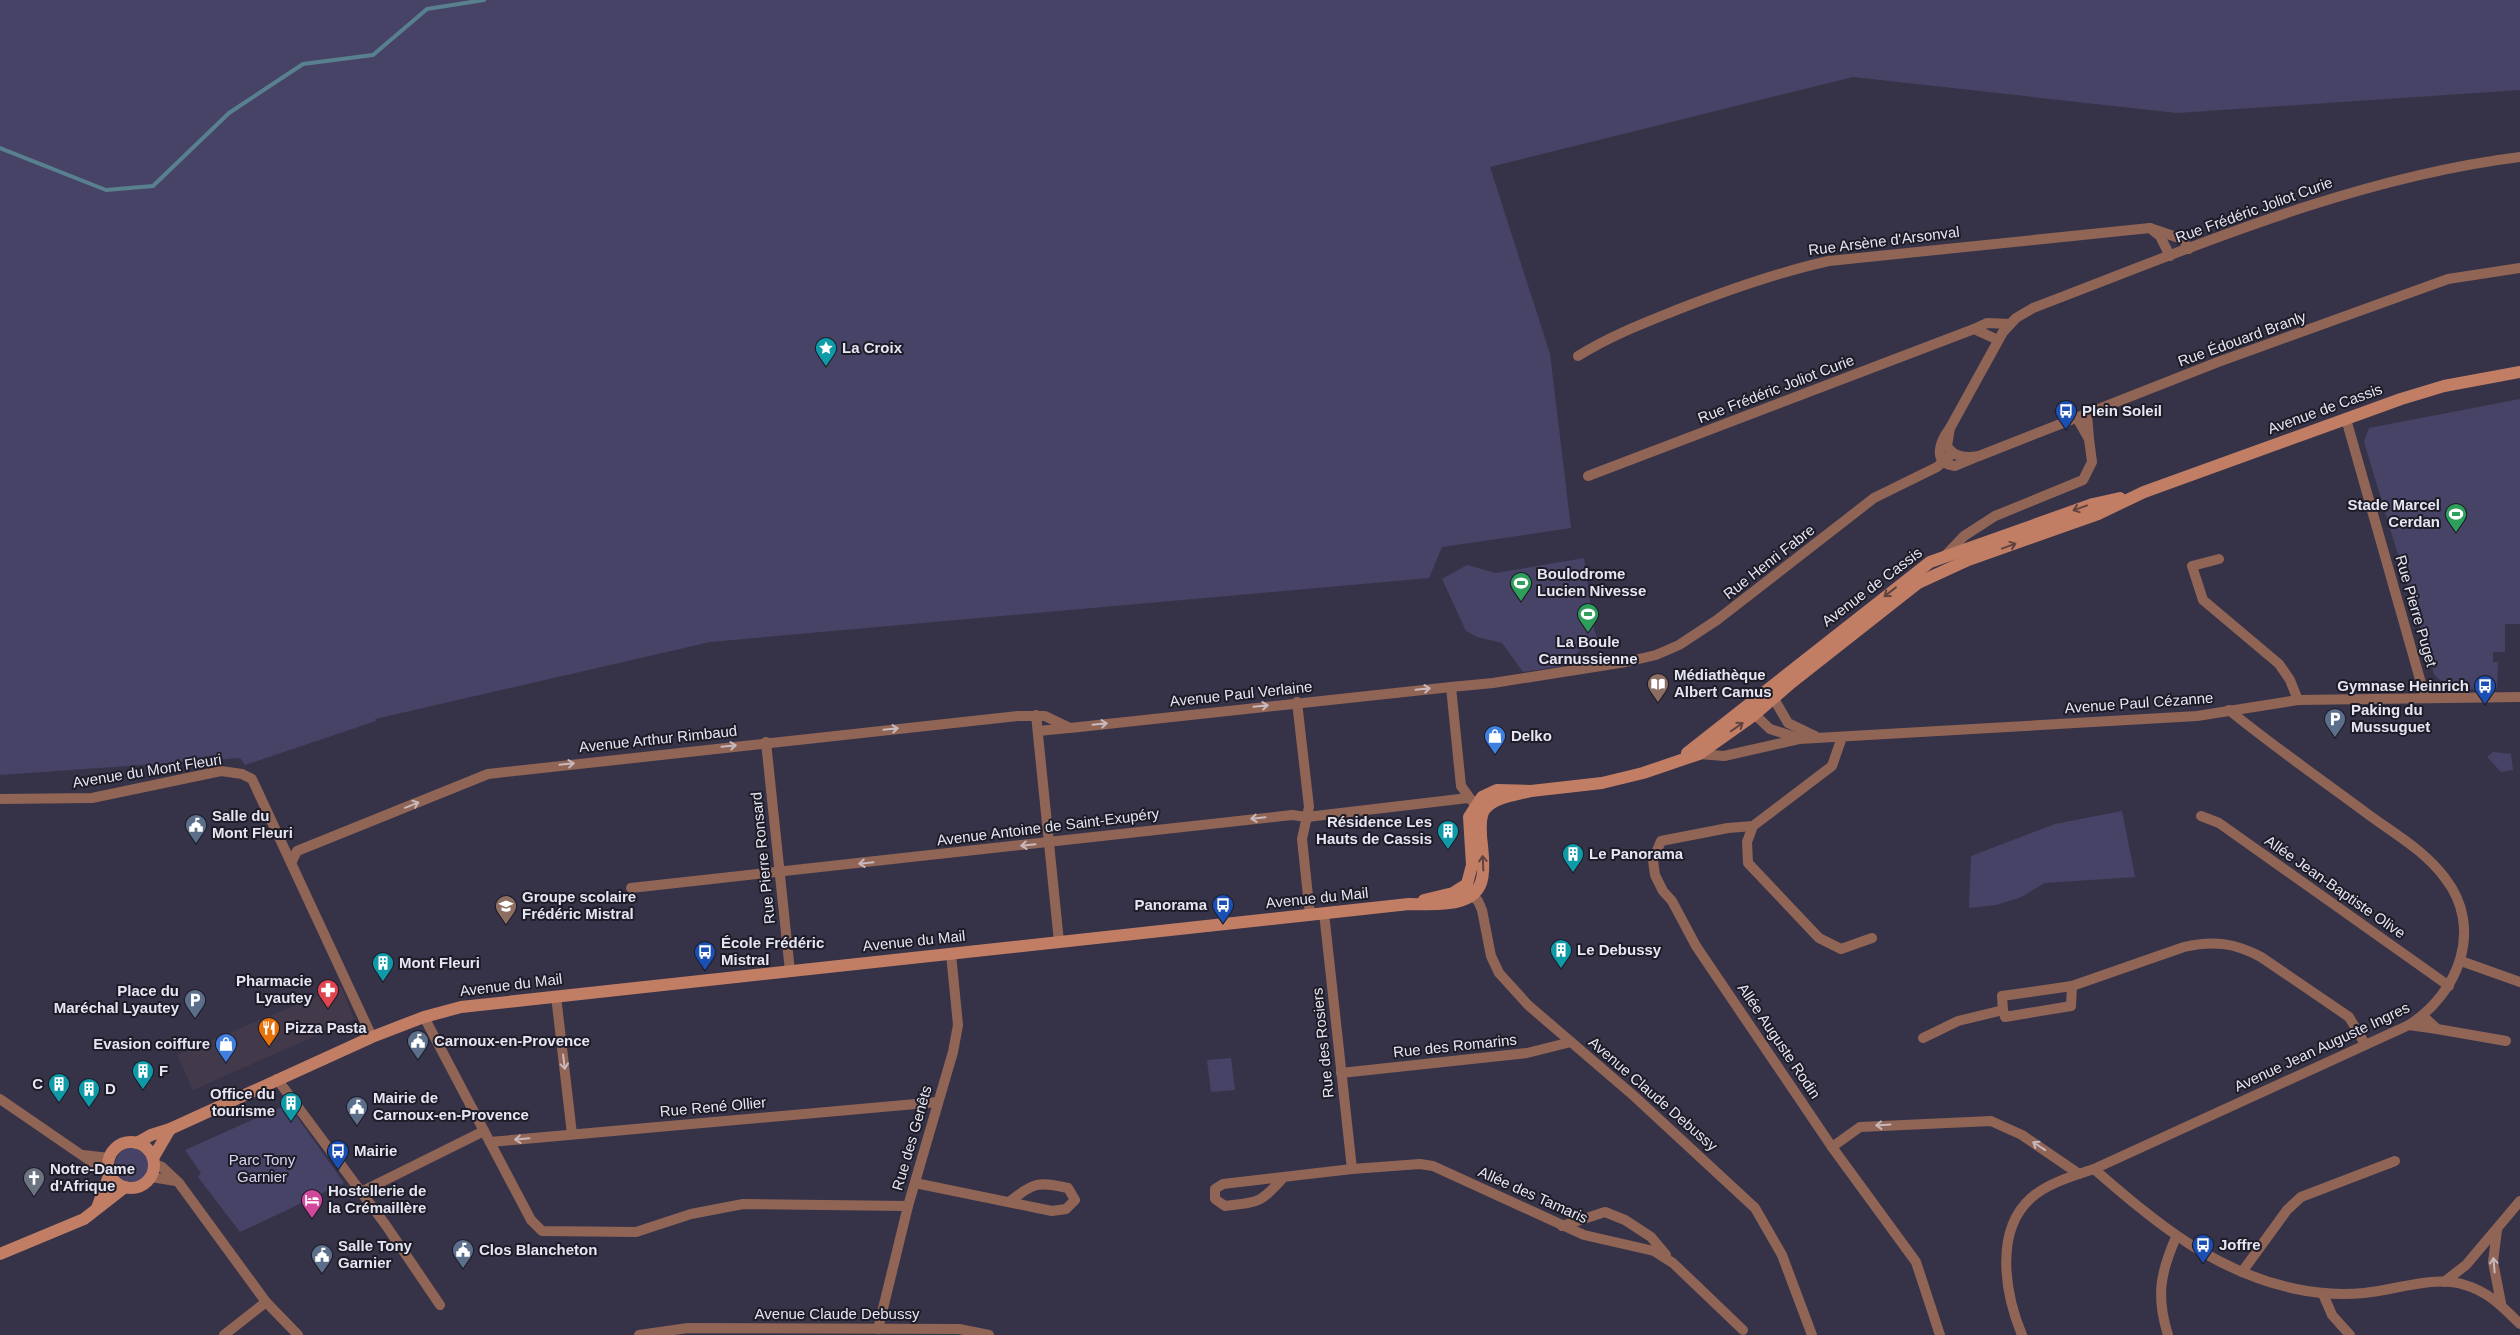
<svg xmlns="http://www.w3.org/2000/svg" width="2520" height="1335" font-family="Arial,sans-serif">
	<style>
		.commercial { fill: #423a4b }
		.green { fill: #474366 }
		.lines { fill: none; stroke-linecap: round; stroke-linejoin: round }
		.stream { stroke: #59808e; stroke-width: 4 }
		.street { stroke: #906555; stroke-width: 10 }
		.secondary { stroke: #c27e64; stroke-width: 12 }
		.oneway { stroke: #5f433f }
		.oneway2 { stroke: #c8b8bc }
		.labels { text-anchor: middle; stroke-width: 4; stroke-linejoin: round; paint-order: stroke }
		.street-label { font-size: 15px; fill: #e6e5f3; stroke: #1d1c27 }
		.poi-label { font-size: 15px; font-weight: bold; fill: #e6e5f3; stroke: #1d1c27; text-anchor: start }
		.park-label { font-size: 15px; fill: #d8d5f4; stroke: #1d1c27 }
	</style>
	<rect width="100%" height="100%" fill="#363349"/>
	<polygon class="commercial" points="341,986 354,1019 193,1090 177,1055"/>
	<g class="green">
		<polygon points="0,0 2520,0 2520,90 2177,113 1853,77 1490,167 1550,354 1571,528 1442,547 1429,578 710,642 375,719 376,721 245,765 240,758 0,775"/>
		<path d="M 2520,399 L 2520,624 L 2505,624 L 2505,652 L 2493,652 L 2493,662 L 2498,662 L 2497,688 C 2475,689 2449,694 2434,674 L 2364,442 L 2369,428 Z"/>
		<polygon points="1584,558 1594,629 1599,643 1584,646 1564,666 1523,672 1502,643 1477,637 1466,631 1442,579 1467,565 1496,573"/>
		<polygon points="2493,752 2511,754 2513,770 2501,772 2487,757"/>
		<polygon points="2122,811 2135,877 2045,883 2021,897 1996,905 1969,908 1971,856 2055,824"/>
		<polygon points="1231,1058 1235,1090 1211,1092 1207,1060"/>
		<polygon points="288,1104 344,1183 240,1232 198,1177 201,1173 185,1150"/>
		<circle cx="132" cy="1165" r="17"/>
	</g>
	<g class="lines">
		<polyline class="stream" points="0,148 106,190 153,186 229,113 303,64 373,55 427,9 484,0"/>
		<g class="street">
			<polyline points="2170,256 2160,236 2150,228 2182,239 2189,249"/>
			<polyline points="1998,340 1974,329 1987,323 2010,324"/>
			<path d="M 1578,356 C 1612,335 1642,324 1679,309 C 1728,290 1778,272 1829,261 L 2150,228"/>
			<polyline points="2077,418 2089,439 2087,415"/>
			<polyline points="2346,419 2425,697"/>
			<path d="M 1950,428 L 2003,332 L 2016,318 L 2033,308 C 2191,248 2351,178 2520,157"/>
			<path d="M 1950,428 L 1947,446 C 1954,458 1967,458 1979,456 L 1955,466 C 1931,463 1940,441 1950,428 Z"/>
			<polyline points="1979,456 2218,362 2448,279 2520,268"/>
			<polyline points="1588,476 1974,329"/>
			<polyline points="1945,556 1964,536 1995,516 2083,480 2092,462 2089,439"/>
			<polyline points="2219,559 2192,566 2203,600 2279,664 2290,680 2298,700"/>
			<polyline points="1770,692 1788,723 1815,736"/>
			<polyline points="1297,702 1309,807 1302,839 1310,915"/>
			<polyline points="1749,709 1770,729 1798,738"/>
			<polyline points="1036,715 1059,942"/>
			<polyline points="1038,731 1069,728"/>
			<polyline points="1842,737 1832,766 1753,826 1747,842 1748,863 1819,938 1841,949 1872,938"/>
			<polyline points="766,742 790,971"/>
			<polyline points="1699,754 1724,756 1799,739 2197,716 2298,700 2520,697"/>
			<polyline points="0,799 92,798 221,771 242,774 252,779 372,1037"/>
			<polyline points="1472,801 1461,786 1451,687 1493,683 1626,662 1656,655 1679,645 1717,620 1874,498 1937,467 1953,453"/>
			<polyline points="2201,816 2219,823 2449,986"/>
			<polyline points="1753,826 1728,828 1661,841 1653,860 1655,875 1663,891 1672,901 1696,946 1832,1147 1916,1262 1940,1335"/>
			<polyline points="291,863 297,851 488,774 1018,716 1045,716 1070,728 1451,687"/>
			<polyline points="631,888 1292,815 1307,817 1468,798"/>
			<polyline points="1467,891 1478,901 1482,910 1491,956 1499,973 1528,1005 1634,1096 1755,1208 1782,1255 1812,1335"/>
			<polyline points="1324,913 1352,1169"/>
			<polyline points="2461,961 2520,982"/>
			<polyline points="556,996 572,1134"/>
			<polyline points="2003,1010 2005,1017 2071,1006 2072,986"/>
			<polyline points="2423,1016 2437,1029 2506,1041"/>
			<polyline points="424,1017 531,1220 542,1231 636,1232 691,1214 743,1204 908,1206"/>
			<polyline points="2409,1025 2437,1029"/>
			<path d="M 1923,1038 L 1958,1021 L 2003,1010 L 2002,996 L 2072,986 L 2184,947 C 2213,940 2235,943 2261,957 L 2349,1017 L 2365,1044"/>
			<polyline points="1341,1073 1527,1053 1571,1042"/>
			<polyline points="277,1079 385,1224 440,1305"/>
			<polyline points="0,1099 99,1167 108,1168"/>
			<polyline points="490,1142 938,1102"/>
			<polyline points="1832,1147 1860,1127 1991,1121 2022,1135 2079,1174"/>
			<polyline points="83,1155 109,1158"/>
			<polyline points="154,1164 162,1167 179,1183 266,1302 298,1335"/>
			<path d="M 2094,1169 C 2155,1222 2214,1272 2296,1289 C 2319,1294 2341,1295 2364,1293 C 2396,1290 2434,1275 2465,1285 C 2489,1292 2503,1307 2520,1324"/>
			<polyline points="151,1177 176,1181"/>
			<path d="M 1283,1178 C 1260,1204 1258,1202 1225,1206 L 1215,1199 L 1215,1189 L 1223,1184 L 1352,1169 L 1420,1164 L 1433,1166 L 1584,1235 L 1654,1251 L 1673,1263 L 1743,1330"/>
			<path d="M 915,1183 L 1052,1211 L 1066,1209 L 1075,1200 L 1068,1188 C 1036,1181 1034,1183 1009,1202"/>
			<polyline points="361,1192 484,1131"/>
			<polyline points="1562,1226 1605,1212 1625,1220 1651,1237 1666,1255"/>
			<polyline points="2497,1230 2493,1262 2501,1303"/>
			<polyline points="2242,1272 2287,1210 2301,1197 2395,1161"/>
			<polyline points="2444,1282 2466,1265 2520,1201"/>
			<polyline points="2323,1294 2332,1315 2350,1335"/>
			<polyline points="878,1329 908,1206 953,1052 958,1025 951,954"/>
			<polyline points="224,1335 266,1302"/>
			<polyline points="639,1335 688,1328 959,1329 989,1335"/>
			<path d="M 2022,1335 C 2005,1294 1994,1231 2031,1198 C 2048,1183 2073,1176 2094,1169 L 2409,1025 C 2459,993 2484,928 2445,878 C 2425,851 2395,834 2369,815 C 2322,780 2274,747 2229,710"/>
			<path d="M 2168,1335 C 2156,1296 2160,1274 2176,1237"/>
		</g>
		<g class="secondary">
			<polyline points="1687,753 1930,562 2093,504 2120,498"/>
			<polyline points="1424,900 1453,893 1467,884 1472,865 1469,817 1482,797 1497,790 1531,791 1602,783 1643,773 1699,754 1754,715 1791,683 1918,583 1968,560 2098,514 2144,492 2401,399 2444,386 2520,372"/>
			<circle cx="131" cy="1165" r="23"/>
			<path d="M 137,1143 L 151,1135 L 170,1129 L 372,1037 L 424,1017 L 461,1007 L 1409,904 C 1436,904 1482,910 1483,871 C 1484,859 1482,847 1481,836 C 1481,827 1479,817 1485,809 C 1494,797 1516,795 1531,791"/>
			<polyline points="153,1158 170,1129"/>
			<polyline points="97,1208 110,1173"/>
			<polyline points="0,1254 84,1219 125,1187"/>
		</g>
	</g>
	<defs><path id="oneway-shaft" d="M-6 0H5M1.5-3L5.5 0L1.5 3" fill="none" stroke-width="1.6" stroke-linecap="round" stroke-linejoin="round" transform="scale(1.25)"/></defs>
	<g class="oneway">
		<use href="#oneway-shaft" transform="translate(2080 508) rotate(160)"/>
		<use href="#oneway-shaft" transform="translate(2009 546) rotate(-20)"/>
		<use href="#oneway-shaft" transform="translate(1890 592) rotate(142)"/>
		<use href="#oneway-shaft" transform="translate(1737 727) rotate(-35)"/>
		<use href="#oneway-shaft" transform="translate(1483 863) rotate(-93)"/>
	</g>
	<g class="oneway2">
		<use href="#oneway-shaft" transform="translate(1423 689) rotate(-6)"/>
		<use href="#oneway-shaft" transform="translate(1261 706) rotate(-6)"/>
		<use href="#oneway-shaft" transform="translate(1100 724) rotate(-6)"/>
		<use href="#oneway-shaft" transform="translate(891 729) rotate(-6)"/>
		<use href="#oneway-shaft" transform="translate(729 746) rotate(-6)"/>
		<use href="#oneway-shaft" transform="translate(567 764) rotate(-6)"/>
		<use href="#oneway-shaft" transform="translate(412 805) rotate(-22)"/>
		<use href="#oneway-shaft" transform="translate(1258 818) rotate(174)"/>
		<use href="#oneway-shaft" transform="translate(1028 845) rotate(174)"/>
		<use href="#oneway-shaft" transform="translate(866 863) rotate(174)"/>
		<use href="#oneway-shaft" transform="translate(564 1062) rotate(83)"/>
		<use href="#oneway-shaft" transform="translate(1883 1125) rotate(176)"/>
		<use href="#oneway-shaft" transform="translate(522 1139) rotate(175)"/>
		<use href="#oneway-shaft" transform="translate(2039 1146) rotate(-146)"/>
		<use href="#oneway-shaft" transform="translate(2494 1265) rotate(-95)"/>
	</g>
	<defs>
		<g id="sight-pin" transform="scale(1.125)"><path d="M0 17L-7.5 6A9.5 9.5 0 1 1 7.5 6Z" fill="#0f9aa8" stroke="#1d1c27"/><path d="M0-6L1.8-2.2L6-1.7L2.9 1.2L3.7 5.4L0 3.3L-3.7 5.4L-2.9 1.2L-6-1.7L-1.8-2.2Z" fill="#fff"/></g>
		<g id="bus-pin" transform="scale(1.125)"><path d="M0 17L-7.5 6A9.5 9.5 0 1 1 7.5 6Z" fill="#1a4fb4" stroke="#1d1c27"/><path d="M-5-6H5V4H4V6H2V4H-2V6H-4V4H-5ZM-3.5-4V0h7V-4ZM-3.5 1.2v1.5H-2V1.2ZM2 1.2v1.5H3.5V1.2Z" fill="#fff"/></g>
		<g id="stadium-pin" transform="scale(1.125)"><path d="M0 17L-7.5 6A9.5 9.5 0 1 1 7.5 6Z" fill="#2e9e5b" stroke="#1d1c27"/><path d="M0-5a6.5 5 0 1 0 0 10a6.5 5 0 1 0 0-10ZM-3.5-1.8h7v3.6h-7Z" fill="#fff"/></g>
		<g id="library-pin" transform="scale(1.125)"><path d="M0 17L-7.5 6A9.5 9.5 0 1 1 7.5 6Z" fill="#8d6e63" stroke="#1d1c27"/><path d="M-6-4Q-3-5.5-.7-3.5V5Q-3 3-6 4ZM6-4Q3-5.5 .7-3.5V5Q3 3 6 4Z" fill="#fff"/></g>
		<g id="parking-pin" transform="scale(1.125)"><path d="M0 17L-7.5 6A9.5 9.5 0 1 1 7.5 6Z" fill="#5c6f8a" stroke="#1d1c27"/><path d="M-3.5-5.5H1a3.5 3.5 0 0 1 0 7H-1V5.5H-3.5ZM-1-3.4V-.6H.8a1.4 1.4 0 0 0 0-2.8Z" fill="#fff"/></g>
		<g id="shop-pin" transform="scale(1.125)"><path d="M0 17L-7.5 6A9.5 9.5 0 1 1 7.5 6Z" fill="#3f7fe0" stroke="#1d1c27"/><path d="M-5-2.5h2.3a2.7 3.5 0 0 1 5.4 0H5L5.5 6h-11ZM-1.5-2.5h3a1.5 2.3 0 0 0-3 0Z" fill="#fff"/></g>
		<g id="civic-pin" transform="scale(1.125)"><path d="M0 17L-7.5 6A9.5 9.5 0 1 1 7.5 6Z" fill="#5c6f8a" stroke="#1d1c27"/><path d="M-.6-6.5H3V-4.5H.6V-3L4-1V1h2V6H-6V1h2V-1L-.6-3ZM-1.2 2.5V6h2.4V2.5Z" fill="#fff"/></g>
		<g id="building-pin" transform="scale(1.125)"><path d="M0 17L-7.5 6A9.5 9.5 0 1 1 7.5 6Z" fill="#0f9aa8" stroke="#1d1c27"/><path d="M-4-6H4V6H1V3H-1V6H-4ZM-2.5-4.3h1.7v1.8h-1.7ZM.8-4.3h1.7v1.8H.8ZM-2.5-1h1.7V.8h-1.7ZM.8-1h1.7V.8H.8Z" fill="#fff"/></g>
		<g id="school-pin" transform="scale(1.125)"><path d="M0 17L-7.5 6A9.5 9.5 0 1 1 7.5 6Z" fill="#8d6e63" stroke="#1d1c27"/><path d="M0-5L7-2L0 1L-7-2ZM-4 1L0 2.5L4 1V4Q0 6-4 4Z" fill="#fff"/></g>
		<g id="pharmacy-pin" transform="scale(1.125)"><path d="M0 17L-7.5 6A9.5 9.5 0 1 1 7.5 6Z" fill="#e0444e" stroke="#1d1c27"/><path d="M-2-6h4v4h4v4h-4v4h-4v-4h-4v-4h4Z" fill="#fff"/></g>
		<g id="restaurant-pin" transform="scale(1.125)"><path d="M0 17L-7.5 6A9.5 9.5 0 1 1 7.5 6Z" fill="#e8710a" stroke="#1d1c27"/><path d="M-5-6h1v4h1v-4h1v4h1v-4h1v5L-1.5 .5V6h-2V.5L-5-1ZM5-6V6H3V1.5H1.5Q1.5-4 5-6Z" fill="#fff"/></g>
		<g id="church-pin" transform="scale(1.125)"><path d="M0 17L-7.5 6A9.5 9.5 0 1 1 7.5 6Z" fill="#6b7280" stroke="#1d1c27"/><path d="M-1.2-6h2.4v3.5h3.3v2.4h-3.3V6h-2.4V-.1h-3.3v-2.4h3.3Z" fill="#fff"/></g>
		<g id="hotel-pin" transform="scale(1.125)"><path d="M0 17L-7.5 6A9.5 9.5 0 1 1 7.5 6Z" fill="#d1479c" stroke="#1d1c27"/><path d="M-6-4.5h1.5V1H6V5H4.5V3h-9V5H-6ZM-4 0a1.8 1.8 0 1 1 3.6 0ZM.5 0V-2.5h3Q6-2.5 6 0Z" fill="#fff"/></g>
	</defs>
	<g fill-rule="evenodd">
		<use href="#sight-pin" x="826" y="348"/>
		<use href="#bus-pin" x="2066" y="411"/>
		<use href="#stadium-pin" x="2456" y="514"/>
		<use href="#stadium-pin" x="1521" y="583"/>
		<use href="#stadium-pin" x="1588" y="614"/>
		<use href="#library-pin" x="1658" y="684"/>
		<use href="#bus-pin" x="2485" y="686"/>
		<use href="#parking-pin" x="2335" y="719"/>
		<use href="#shop-pin" x="1495" y="736"/>
		<use href="#civic-pin" x="196" y="825"/>
		<use href="#building-pin" x="1448" y="831"/>
		<use href="#building-pin" x="1573" y="854"/>
		<use href="#bus-pin" x="1223" y="905"/>
		<use href="#school-pin" x="506" y="906"/>
		<use href="#building-pin" x="1561" y="950"/>
		<use href="#bus-pin" x="705" y="952"/>
		<use href="#building-pin" x="383" y="963"/>
		<use href="#pharmacy-pin" x="328" y="990"/>
		<use href="#parking-pin" x="195" y="1000"/>
		<use href="#restaurant-pin" x="269" y="1028"/>
		<use href="#civic-pin" x="418" y="1041"/>
		<use href="#shop-pin" x="226" y="1044"/>
		<use href="#building-pin" x="143" y="1071"/>
		<use href="#building-pin" x="59" y="1084"/>
		<use href="#building-pin" x="89" y="1089"/>
		<use href="#building-pin" x="291" y="1103"/>
		<use href="#civic-pin" x="357" y="1107"/>
		<use href="#bus-pin" x="338" y="1151"/>
		<use href="#church-pin" x="34" y="1178"/>
		<use href="#hotel-pin" x="312" y="1200"/>
		<use href="#bus-pin" x="2203" y="1245"/>
		<use href="#civic-pin" x="463" y="1250"/>
		<use href="#civic-pin" x="322" y="1255"/>
	</g>
	<g class="labels">
		<g class="street-label">
			<text transform="translate(2254 210) rotate(-20)" y="5">Rue Frédéric Joliot Curie</text>
			<text transform="translate(1884 241) rotate(-7)" y="5">Rue Arsène d'Arsonval</text>
			<text transform="translate(2242 339) rotate(-20)" y="5">Rue Édouard Branly</text>
			<text transform="translate(1776 389) rotate(-21)" y="5">Rue Frédéric Joliot Curie</text>
			<text transform="translate(2325 409) rotate(-20)" y="5">Avenue de Cassis</text>
			<text transform="translate(1769 562) rotate(-38)" y="5">Rue Henri Fabre</text>
			<text transform="translate(1872 587) rotate(-37)" y="5">Avenue de Cassis</text>
			<text transform="translate(2416 611) rotate(74)" y="5">Rue Pierre Puget</text>
			<text transform="translate(1241 694) rotate(-6)" y="5">Avenue Paul Verlaine</text>
			<text transform="translate(2139 703) rotate(-4)" y="5">Avenue Paul Cézanne</text>
			<text transform="translate(658 739) rotate(-6)" y="5">Avenue Arthur Rimbaud</text>
			<text transform="translate(147 771) rotate(-9)" y="5">Avenue du Mont Fleuri</text>
			<text transform="translate(1048 827) rotate(-7)" y="5">Avenue Antoine de Saint-Exupéry</text>
			<text transform="translate(763 858) rotate(-96)" y="5">Rue Pierre Ronsard</text>
			<text transform="translate(2335 887) rotate(35)" y="5">Allée Jean-Baptiste Olive</text>
			<text transform="translate(1317 898) rotate(-6)" y="5">Avenue du Mail</text>
			<text transform="translate(914 941) rotate(-6)" y="5">Avenue du Mail</text>
			<text transform="translate(511 985) rotate(-7)" y="5">Avenue du Mail</text>
			<text transform="translate(1779 1041) rotate(56)" y="5">Allée Auguste Rodin</text>
			<text transform="translate(1323 1043) rotate(-96)" y="5">Rue des Rosiers</text>
			<text transform="translate(1455 1046) rotate(-6)" y="5">Rue des Romarins</text>
			<text transform="translate(2322 1047) rotate(-25)" y="5">Avenue Jean Auguste Ingres</text>
			<text transform="translate(1653 1094) rotate(41)" y="5">Avenue Claude Debussy</text>
			<text transform="translate(713 1107) rotate(-5)" y="5">Rue René Ollier</text>
			<text transform="translate(912 1138) rotate(-74)" y="5">Rue des Genêts</text>
			<text transform="translate(1533 1195) rotate(24)" y="5">Allée des Tamaris</text>
			<text x="837" y="1319">Avenue Claude Debussy</text>
		</g>
		<g class="poi-label">
			<text x="842" y="353">La Croix</text>
			<text x="2082" y="416">Plein Soleil</text>
			<text x="2440" y="510" text-anchor="end">Stade Marcel<tspan x="2440" dy="17">Cerdan</tspan></text>
			<text x="1537" y="579">Boulodrome<tspan x="1537" dy="17">Lucien Nivesse</tspan></text>
			<text x="1588" y="647" text-anchor="middle">La Boule<tspan x="1588" dy="17">Carnussienne</tspan></text>
			<text x="1674" y="680">Médiathèque<tspan x="1674" dy="17">Albert Camus</tspan></text>
			<text x="2469" y="691" text-anchor="end">Gymnase Heinrich</text>
			<text x="2351" y="715">Paking du<tspan x="2351" dy="17">Mussuguet</tspan></text>
			<text x="1511" y="741">Delko</text>
			<text x="212" y="821">Salle du<tspan x="212" dy="17">Mont Fleuri</tspan></text>
			<text x="1432" y="827" text-anchor="end">Résidence Les<tspan x="1432" dy="17">Hauts de Cassis</tspan></text>
			<text x="1589" y="859">Le Panorama</text>
			<text x="522" y="902">Groupe scolaire<tspan x="522" dy="17">Frédéric Mistral</tspan></text>
			<text x="1207" y="910" text-anchor="end">Panorama</text>
			<text x="721" y="948">École Frédéric<tspan x="721" dy="17">Mistral</tspan></text>
			<text x="1577" y="955">Le Debussy</text>
			<text x="399" y="968">Mont Fleuri</text>
			<text x="312" y="986" text-anchor="end">Pharmacie<tspan x="312" dy="17">Lyautey</tspan></text>
			<text x="179" y="996" text-anchor="end">Place du<tspan x="179" dy="17">Maréchal Lyautey</tspan></text>
			<text x="285" y="1033">Pizza Pasta</text>
			<text x="434" y="1046">Carnoux-en-Provence</text>
			<text x="210" y="1049" text-anchor="end">Evasion coiffure</text>
			<text x="159" y="1076">F</text>
			<text x="43" y="1089" text-anchor="end">C</text>
			<text x="105" y="1094">D</text>
			<text x="275" y="1099" text-anchor="end">Office du<tspan x="275" dy="17">tourisme</tspan></text>
			<text x="373" y="1103">Mairie de<tspan x="373" dy="17">Carnoux-en-Provence</tspan></text>
			<text x="354" y="1156">Mairie</text>
			<text x="50" y="1174">Notre-Dame<tspan x="50" dy="17">d'Afrique</tspan></text>
			<text x="328" y="1196">Hostellerie de<tspan x="328" dy="17">la Crémaillère</tspan></text>
			<text x="2219" y="1250">Joffre</text>
			<text x="338" y="1251">Salle Tony<tspan x="338" dy="17">Garnier</tspan></text>
			<text x="479" y="1255">Clos Blancheton</text>
		</g>
		<g class="park-label">
			<text x="262" y="1165">Parc Tony<tspan x="262" dy="17">Garnier</tspan></text>
		</g>
	</g>
</svg>
